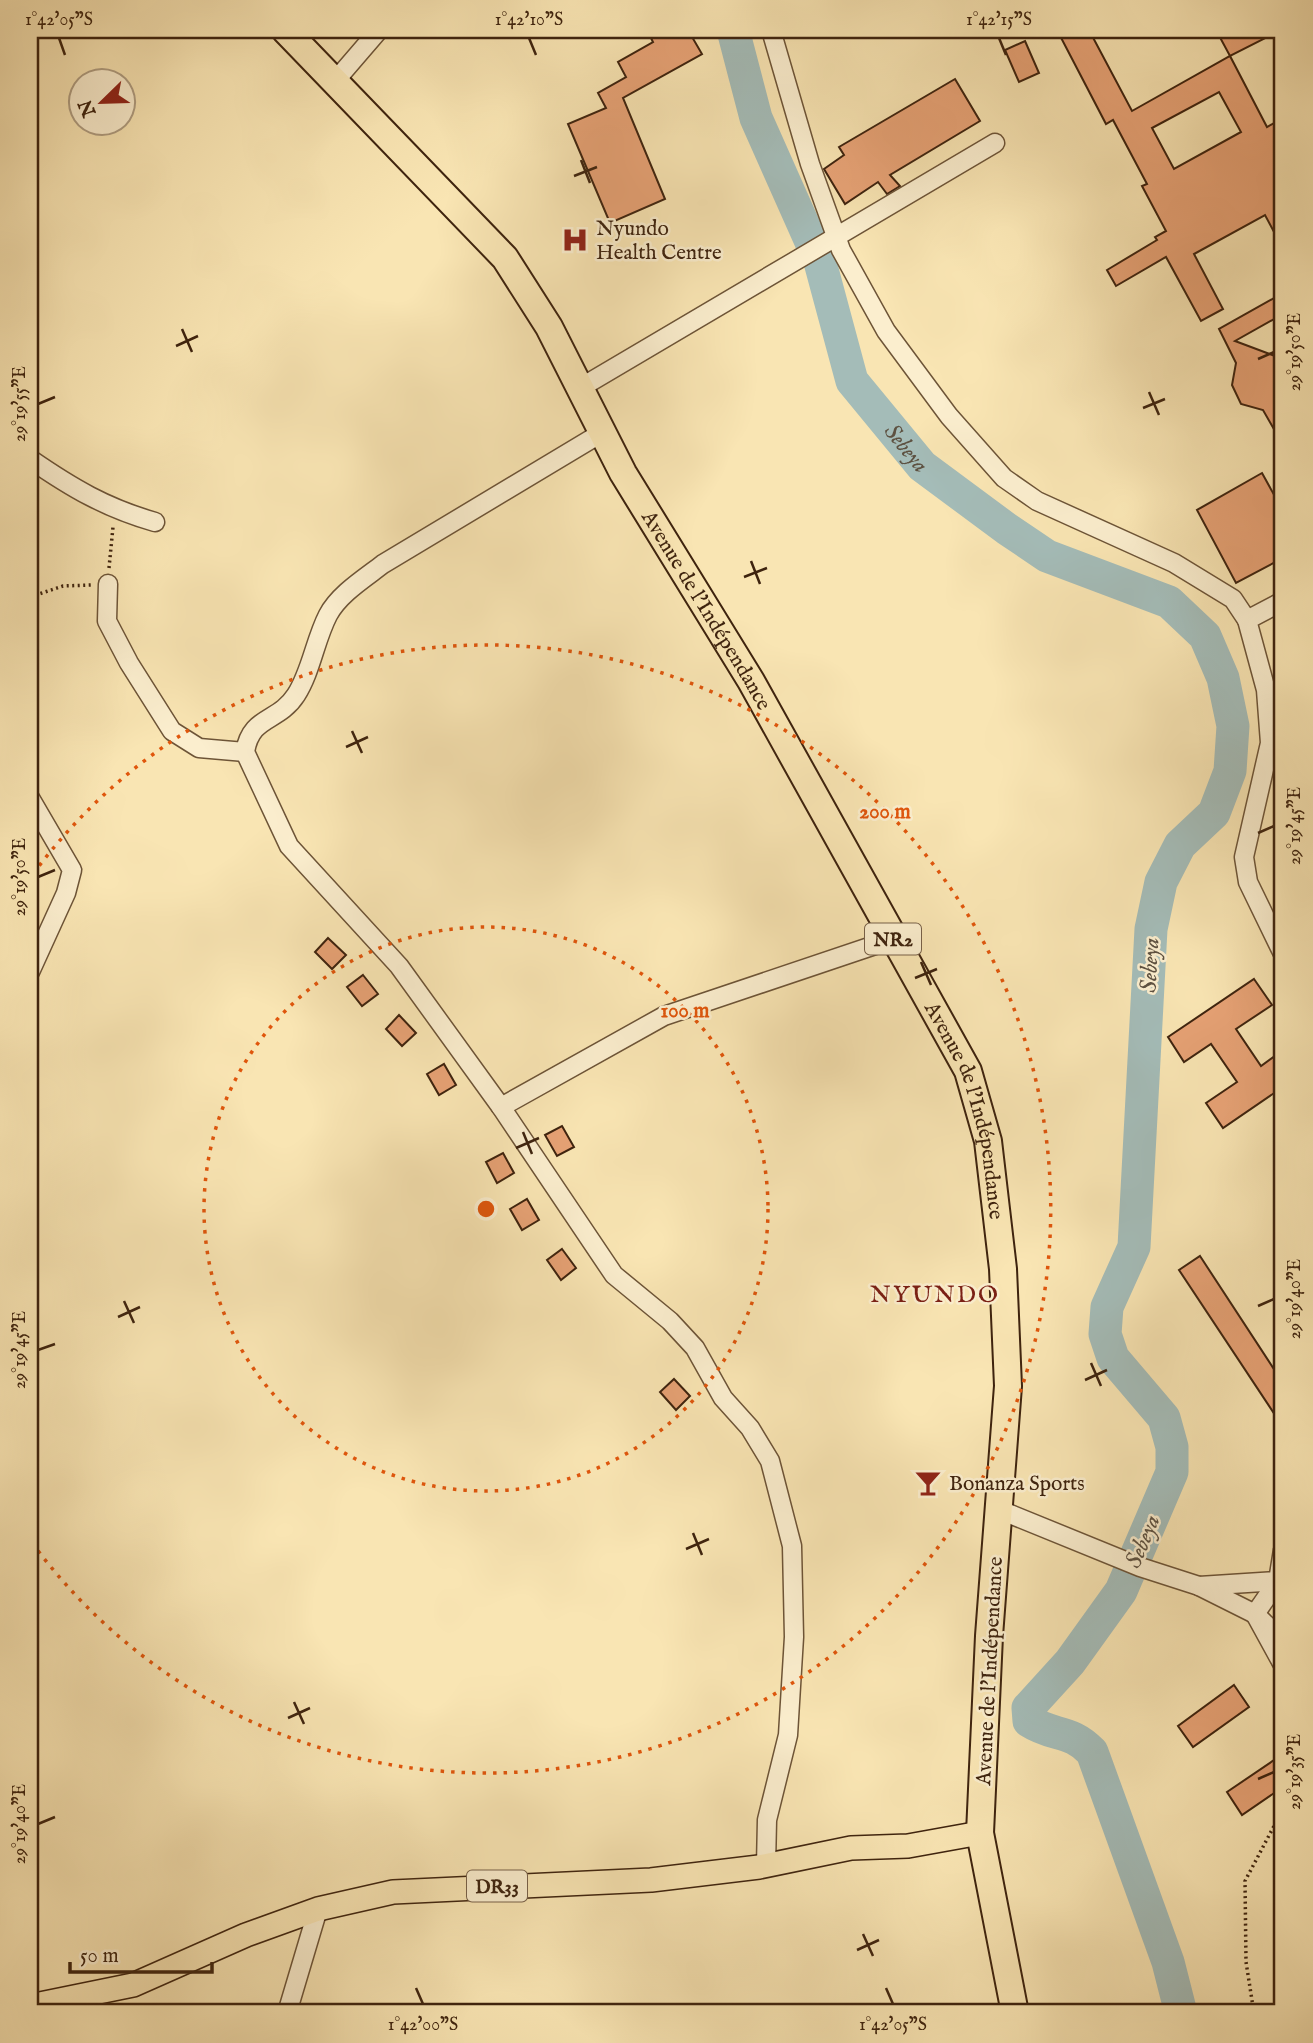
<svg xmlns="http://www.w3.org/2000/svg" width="1313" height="2043" font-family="'IM FELL English',serif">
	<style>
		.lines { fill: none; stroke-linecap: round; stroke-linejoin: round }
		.river { stroke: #a4bcb8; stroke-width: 33 }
		.building { fill: #e7a275; stroke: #3e230e; stroke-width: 2; fill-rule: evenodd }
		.minor-casing { stroke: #6d5437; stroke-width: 21 }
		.major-casing { stroke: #3e230e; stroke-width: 26 }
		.highway-casing { stroke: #3e230e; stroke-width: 30 }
		.path { stroke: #3e230e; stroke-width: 3.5; stroke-dasharray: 2 3.5; stroke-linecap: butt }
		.minor { stroke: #fbeece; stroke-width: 18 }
		.major { stroke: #f9e5b3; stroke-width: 23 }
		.highway { stroke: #f9e5b3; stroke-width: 26 }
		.ticks { fill: none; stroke: #3e230e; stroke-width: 2.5 }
		.ring { fill: none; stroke: #e0560c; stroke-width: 3.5; stroke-dasharray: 3.5 7 }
		.labels { text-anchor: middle; stroke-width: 5; stroke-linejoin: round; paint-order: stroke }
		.shield { fill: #fbeece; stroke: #776048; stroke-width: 2 }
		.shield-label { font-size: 19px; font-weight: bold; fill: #3e230e }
		.poi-label { font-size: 21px; fill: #3e230e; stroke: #fbeece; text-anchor: start }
		.street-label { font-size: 21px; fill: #3e230e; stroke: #fbeece }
		.water-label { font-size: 23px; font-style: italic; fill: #5d5141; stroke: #fbeece }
		.quarter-label { font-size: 24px; letter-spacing: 2px; fill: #7a1f14; stroke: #fbeece }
		.centre { fill: #e0560c; stroke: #fbeece; stroke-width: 3.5 }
		.ring-label { font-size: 21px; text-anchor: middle; font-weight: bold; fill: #e0560c; stroke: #fbeece; stroke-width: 5; stroke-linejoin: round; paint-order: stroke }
		.neatline { fill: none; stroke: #3e230e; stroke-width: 2.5 }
		.ticks-label { font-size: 18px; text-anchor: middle; fill: #3e230e }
	</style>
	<rect width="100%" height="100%" fill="#f9e5b3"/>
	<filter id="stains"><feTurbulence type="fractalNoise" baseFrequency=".00286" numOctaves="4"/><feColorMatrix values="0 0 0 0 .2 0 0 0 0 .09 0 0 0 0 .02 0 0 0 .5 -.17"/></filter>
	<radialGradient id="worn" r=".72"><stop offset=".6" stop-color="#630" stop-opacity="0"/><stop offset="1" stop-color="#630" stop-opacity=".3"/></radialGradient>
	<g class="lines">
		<path class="river" id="s1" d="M 733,30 L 756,118 L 820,262 L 852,381 L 922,466 L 1007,529 L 1047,556 L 1169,602 L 1205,636 L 1223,678 L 1233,726 L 1230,771 L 1214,813 L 1180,845 L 1161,882 L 1151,929 L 1134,1247 L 1107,1307 L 1105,1334 L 1113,1358 L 1164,1418 L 1172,1447 L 1172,1472 L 1121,1591 L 1070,1662 L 1028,1708 L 1029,1721 C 1054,1737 1070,1729 1092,1752 L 1168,1962 L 1181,2013"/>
	</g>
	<g class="building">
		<polygon points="647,30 688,30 702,54 623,98 665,199 610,223 568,124 606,108 598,93 626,77 618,62 653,42"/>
		<path d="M 1057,30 L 1089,30 L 1132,111 L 1230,56 L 1267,127 L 1283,118 L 1283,249 L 1265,215 L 1194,254 L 1223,309 L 1201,321 L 1166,257 L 1116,286 L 1107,270 L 1157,240 L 1155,237 L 1166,231 L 1142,186 L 1147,184 L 1113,120 L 1106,124 ZM 1219,92 L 1241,132 L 1174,169 L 1152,128 Z"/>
		<polygon points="1216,30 1281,30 1230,56"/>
		<polygon points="1025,41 1039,73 1019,82 1005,50"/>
		<polygon points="955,79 980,121 890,175 900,186 887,194 878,182 845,204 824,169 844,155 839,147"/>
		<polygon points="1283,293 1283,314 1235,341 1283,359 1283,445 1263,410 1241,404 1232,385 1236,363 1219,329"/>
		<polygon points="1262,473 1283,511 1283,558 1236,583 1197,510"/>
		<polygon points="328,938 346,955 332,969 315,952"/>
		<polygon points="363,975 378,994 362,1006 347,987"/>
		<polygon points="1254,979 1272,1005 1236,1029 1261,1066 1283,1050 1283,1087 1223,1128 1206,1103 1237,1082 1211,1044 1184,1062 1168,1037"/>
		<polygon points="399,1015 416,1033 402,1046 386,1029"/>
		<polygon points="444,1064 456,1085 439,1095 427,1074"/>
		<polygon points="562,1126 574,1147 557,1156 545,1135"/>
		<polygon points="503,1153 514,1173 497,1183 486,1162"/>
		<polygon points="527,1199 539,1220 522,1230 510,1209"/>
		<polygon points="562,1249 576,1268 561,1280 547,1260"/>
		<polygon points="1200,1256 1283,1383 1283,1427 1179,1270"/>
		<polygon points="674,1379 690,1396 676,1410 660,1392"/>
		<polygon points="1234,1685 1249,1707 1193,1747 1178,1726"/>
		<polygon points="1283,1754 1283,1787 1242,1815 1227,1792"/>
	</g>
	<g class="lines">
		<g class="minor-casing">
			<g id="minor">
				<polyline points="771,30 810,164 841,250 886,331 949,416 1004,478 1037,501 1174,563 1233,599 1247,620"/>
				<polyline points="336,80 379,30"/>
				<polyline points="580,388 995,143"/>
				<path d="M 603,432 L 383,564 C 365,578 339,594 328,615 C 315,640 311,672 296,695 C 278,723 251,715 245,752 L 289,846 L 399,966 L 501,1107 L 614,1275 L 670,1321 L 695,1348 L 723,1398 L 750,1428 L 770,1461 L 792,1546 L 794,1637 L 788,1735 L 767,1820 L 766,1865"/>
				<path d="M 30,459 C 72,488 106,508 155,522"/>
				<polyline points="108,584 107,621 129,663 172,731 199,748 245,752"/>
				<polyline points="1283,601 1247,620 1266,690 1270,743 1244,857 1248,882 1283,954"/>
				<polyline points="30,798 72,870 66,893 30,972"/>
				<polyline points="501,1107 664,1016 893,939"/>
				<polyline points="1000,1510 1140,1567 1199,1586 1255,1614 1283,1641"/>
				<polyline points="1283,1584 1278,1581 1255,1614 1283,1665"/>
				<polyline points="1199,1586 1278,1581 1283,1550"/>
				<polyline points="287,2013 318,1909"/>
			</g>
		</g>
		<g class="major-casing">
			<polyline id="major" points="30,2006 133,1985 246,1935 318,1909 393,1892 651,1880 759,1867 851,1848 908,1846 980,1833"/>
		</g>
		<g class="highway-casing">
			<g id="highway">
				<path id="s2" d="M 285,30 L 505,258 L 549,327 L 623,473 L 751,681 L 968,1071 L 988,1141 L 1003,1269 L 1008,1386 L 989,1636 L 980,1833 L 1015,2013"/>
			</g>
		</g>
		<g class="path">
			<polyline points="109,568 113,527"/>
			<polyline points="30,597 63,586 91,585"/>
			<polyline points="1254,2013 1246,1962 1245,1881 1283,1809"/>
		</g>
		<use href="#minor" class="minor"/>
		<use href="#major" class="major"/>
		<use href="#highway" class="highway"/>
	</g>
	<path class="ticks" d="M 59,38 L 65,55M 529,38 L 536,55M 999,38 L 1006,55M 581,160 L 590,183M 574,176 L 597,167M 182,329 L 192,352M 176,346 L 198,336M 1258,359 L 1274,352M 1149,392 L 1159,415M 38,404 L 55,397M 1143,408 L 1165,399M 751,561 L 760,584M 744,577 L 767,568M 352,731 L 362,753M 346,747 L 368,737M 1258,833 L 1274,826M 38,877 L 55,870M 921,962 L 931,985M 915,978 L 937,969M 523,1132 L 532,1154M 516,1148 L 539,1138M 124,1301 L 134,1323M 1258,1306 L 1274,1299M 118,1317 L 140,1307M 38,1350 L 55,1344M 1091,1363 L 1101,1386M 1085,1380 L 1107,1370M 693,1533 L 702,1555M 686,1549 L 709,1539M 294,1702 L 304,1724M 288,1718 L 310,1708M 1258,1779 L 1274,1772M 38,1824 L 55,1817M 863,1934 L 873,1956M 857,1950 L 879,1940M 416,1988 L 423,2004M 886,1988 L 893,2004"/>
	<g class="ring">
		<circle cx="486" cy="1209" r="282"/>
		<path d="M33 874A564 564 0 1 1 33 1544"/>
	</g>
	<defs>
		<g id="hospital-bare" transform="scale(2.1)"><path d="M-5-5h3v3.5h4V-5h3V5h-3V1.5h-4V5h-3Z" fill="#8f2418" stroke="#fbeece" stroke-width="2.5" paint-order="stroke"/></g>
		<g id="bar-bare" transform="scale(2.1)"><path d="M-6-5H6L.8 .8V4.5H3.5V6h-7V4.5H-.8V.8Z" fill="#8f2418" stroke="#fbeece" stroke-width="2.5" paint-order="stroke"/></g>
	</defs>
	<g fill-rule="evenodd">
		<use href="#hospital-bare" x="575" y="240"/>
		<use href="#bar-bare" x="928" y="1483"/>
	</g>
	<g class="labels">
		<g class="shield">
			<rect x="865" y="923.5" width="56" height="31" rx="5"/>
			<rect x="467" y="1870.5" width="60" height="31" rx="5"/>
		</g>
		<g class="shield-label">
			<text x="893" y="946">NR2</text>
			<text x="497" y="1893">DR33</text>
		</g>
		<g class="poi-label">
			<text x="596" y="235">Nyundo<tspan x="596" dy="24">Health Centre</tspan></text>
			<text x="949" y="1490">Bonanza Sports</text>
		</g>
		<g class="street-label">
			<text dy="7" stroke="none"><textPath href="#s2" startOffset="723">Avenue de l'Indépendance</textPath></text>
			<text dy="7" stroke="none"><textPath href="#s2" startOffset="1290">Avenue de l'Indépendance</textPath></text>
			<text transform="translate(989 1671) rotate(-87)" y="7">Avenue de l'Indépendance</text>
		</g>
		<g class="water-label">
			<text dy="8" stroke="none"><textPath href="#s1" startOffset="458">Sebeya</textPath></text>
			<text transform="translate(1149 965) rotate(-87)" y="8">Sebeya</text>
			<text transform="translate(1142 1541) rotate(-67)" y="8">Sebeya</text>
		</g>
		<g class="quarter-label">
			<text x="935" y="1302">NYUNDO</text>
		</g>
	</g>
	<circle cx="486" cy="1209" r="10" class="centre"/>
	<g class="ring-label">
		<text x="885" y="818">200 m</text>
		<text x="685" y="1017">100 m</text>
	</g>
	<rect width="1313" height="2043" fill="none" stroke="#f9e5b3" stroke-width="77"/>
	<g transform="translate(102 102) rotate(247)"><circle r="33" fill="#fbeece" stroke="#af9d81" stroke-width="2"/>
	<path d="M0-5L12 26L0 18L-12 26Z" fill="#8f2418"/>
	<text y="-10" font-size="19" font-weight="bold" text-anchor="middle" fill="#3e230e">N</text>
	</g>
	<path d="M70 1962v10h142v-10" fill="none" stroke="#3e230e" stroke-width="3.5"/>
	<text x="80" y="1962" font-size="21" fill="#3e230e" stroke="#fbeece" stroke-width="5" paint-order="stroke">50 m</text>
	<rect x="38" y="38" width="1236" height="1966" class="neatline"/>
	<g class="ticks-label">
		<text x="59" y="25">1°42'05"S</text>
		<text x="529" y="25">1°42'10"S</text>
		<text x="999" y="25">1°42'15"S</text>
		<text transform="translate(1294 352) rotate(-90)" y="6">29°19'50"E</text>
		<text transform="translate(19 404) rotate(-90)" y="6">29°19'55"E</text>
		<text transform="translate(1294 826) rotate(-90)" y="6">29°19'45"E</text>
		<text transform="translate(19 877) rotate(-90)" y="6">29°19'50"E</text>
		<text transform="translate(1294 1299) rotate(-90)" y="6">29°19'40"E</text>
		<text transform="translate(19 1350) rotate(-90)" y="6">29°19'45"E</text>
		<text transform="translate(1294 1772) rotate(-90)" y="6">29°19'35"E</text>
		<text transform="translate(19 1824) rotate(-90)" y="6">29°19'40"E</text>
		<text x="423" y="2030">1°42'00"S</text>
		<text x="893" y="2030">1°42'05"S</text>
	</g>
	<rect width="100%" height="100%" filter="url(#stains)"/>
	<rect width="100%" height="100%" fill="url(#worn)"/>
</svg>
